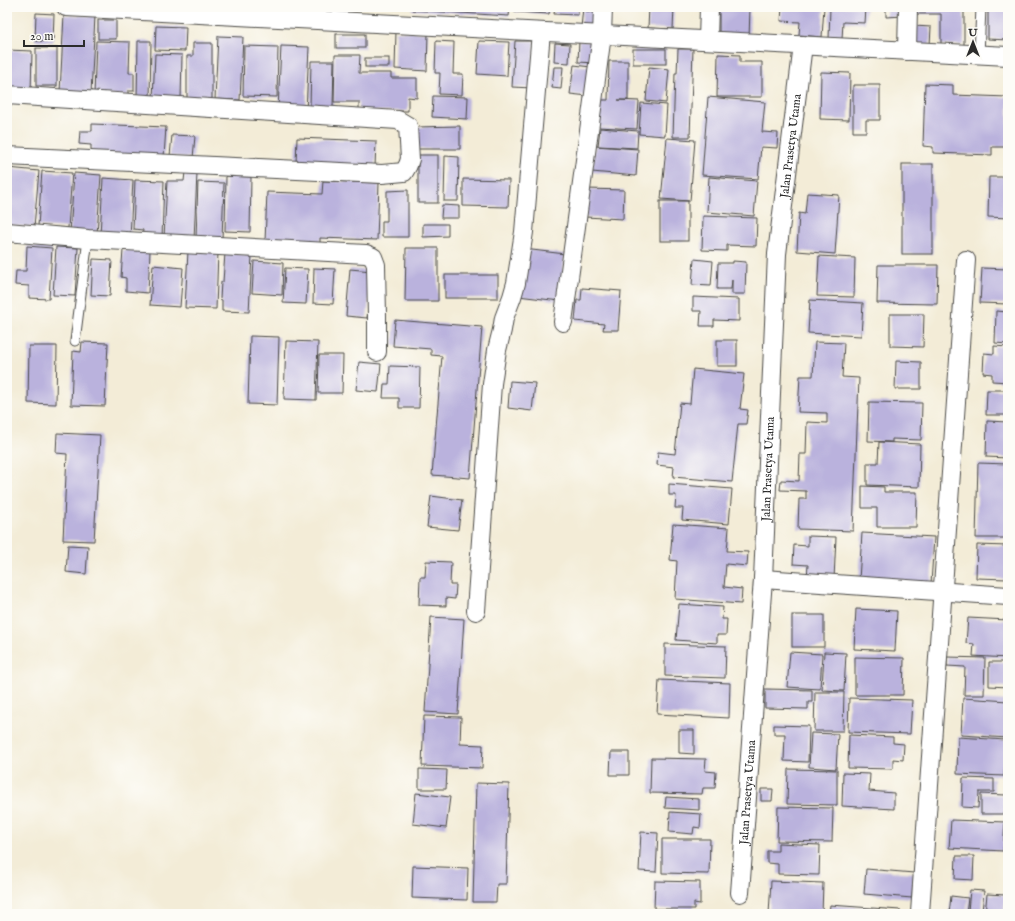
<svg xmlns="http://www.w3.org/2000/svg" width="1015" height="921" font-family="'IM FELL English',serif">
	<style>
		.building { fill: #bab2dd }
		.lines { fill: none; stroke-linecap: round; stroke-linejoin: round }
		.lane-casing { stroke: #494845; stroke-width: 11 }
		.street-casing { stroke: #494845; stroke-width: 20 }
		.lane { stroke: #fff; stroke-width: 9 }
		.street { stroke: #fff; stroke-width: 18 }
		.labels { text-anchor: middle; stroke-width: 3; stroke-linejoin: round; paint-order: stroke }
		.street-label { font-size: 12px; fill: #2b2b2b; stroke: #fdfcf7 }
	</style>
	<rect width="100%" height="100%" fill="#fdfcf7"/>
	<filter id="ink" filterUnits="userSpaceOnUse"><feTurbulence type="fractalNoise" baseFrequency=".025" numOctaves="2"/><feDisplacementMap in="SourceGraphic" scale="8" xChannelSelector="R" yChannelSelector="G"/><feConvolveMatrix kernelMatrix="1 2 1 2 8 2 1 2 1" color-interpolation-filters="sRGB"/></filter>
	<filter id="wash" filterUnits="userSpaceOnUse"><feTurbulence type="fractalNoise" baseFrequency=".012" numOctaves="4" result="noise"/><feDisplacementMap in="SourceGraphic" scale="16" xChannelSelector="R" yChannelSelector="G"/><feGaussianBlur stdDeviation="0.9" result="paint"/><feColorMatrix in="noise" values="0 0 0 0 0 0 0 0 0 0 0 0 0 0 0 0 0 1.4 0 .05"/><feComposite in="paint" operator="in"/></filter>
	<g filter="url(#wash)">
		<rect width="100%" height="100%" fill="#f3ecd7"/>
		<g id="blocks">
			<g class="building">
				<polygon points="412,7 510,7 509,16 412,10"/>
				<polygon points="515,7 550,7 549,14 515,12"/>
				<polygon points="555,7 578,7 578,15 554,14"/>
				<polygon points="583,7 601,7 600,12 586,11 600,13 598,30 581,28"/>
				<polygon points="649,7 674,7 673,29 648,28"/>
				<polygon points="719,7 750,7 749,39 719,33"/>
				<polygon points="782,7 824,7 822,37 799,35 800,22 781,21"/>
				<polygon points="830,7 866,7 865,23 843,22 842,39 829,39"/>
				<polygon points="886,7 904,7 904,16 886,17"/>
				<polygon points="911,7 964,7 964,45 941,45 941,14 911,14"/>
				<polygon points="988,10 1008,10 1008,40 988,39"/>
				<polygon points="36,13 54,14 53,42 35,41"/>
				<polygon points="64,15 95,16 91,94 60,92"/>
				<rect x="98" y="20" width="18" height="19"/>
				<polygon points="156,26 186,27 185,51 155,50"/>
				<polygon points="914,26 931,27 930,45 913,44"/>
				<polygon points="396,31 428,33 427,71 395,69"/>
				<rect x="336" y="34" width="29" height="14"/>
				<polygon points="218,36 243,37 240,100 215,99"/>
				<polygon points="96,41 130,42 129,73 134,73 134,91 128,91 128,96 94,95"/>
				<polygon points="138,41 151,41 150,99 137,98"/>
				<polygon points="436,41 454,42 453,74 463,74 462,95 439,94 440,73 435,73"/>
				<polygon points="479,41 509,42 507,76 477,74"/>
				<polygon points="515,41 534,41 532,88 512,87"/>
				<polygon points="579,41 596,42 595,63 578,62"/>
				<polygon points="193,43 212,43 212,99 187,99 187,56 193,56"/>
				<polygon points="555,43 570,44 569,63 554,62"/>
				<polygon points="244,46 278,47 277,97 243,96"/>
				<polygon points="281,46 309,47 306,112 278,110"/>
				<rect x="36" y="48" width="21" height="38"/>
				<rect x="633" y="49" width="33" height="15"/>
				<polygon points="678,49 693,49 690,137 673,137 675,73 677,73"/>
				<polygon points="7,50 32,51 31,93 7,92"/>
				<polygon points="155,54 182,55 181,99 153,99"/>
				<polygon points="718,54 740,55 740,62 762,62 762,97 717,97"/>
				<polygon points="335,55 360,55 359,73 391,73 391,78 417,78 417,98 408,97 408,111 359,111 359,102 334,102"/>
				<rect x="365" y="58" width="24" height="9"/>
				<polygon points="311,61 334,61 333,108 310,108"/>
				<polygon points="609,61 628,61 628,100 618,100 639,101 637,129 598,127 600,100 608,100"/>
				<polygon points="574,65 591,67 588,96 570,94"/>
				<polygon points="554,67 563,67 561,89 552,88"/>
				<polygon points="649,67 669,69 666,103 646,101"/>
				<polygon points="821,72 850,73 849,120 820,119"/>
				<polygon points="925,84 953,85 953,95 1008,97 1008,147 992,147 992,155 933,153 933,147 923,146"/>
				<polygon points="853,85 880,85 880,120 866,120 866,132 853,132"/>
				<polygon points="433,96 468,97 467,119 432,117"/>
				<polygon points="708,97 765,102 762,132 778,133 777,148 761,147 758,179 702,175"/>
				<polygon points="641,103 667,105 665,136 639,134"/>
				<polygon points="92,124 166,127 164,157 91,153 91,145 79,144 80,131 92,131"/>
				<polygon points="460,126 460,149 416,149 416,127"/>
				<polygon points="600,128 638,131 637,148 598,146"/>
				<polygon points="172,135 195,136 193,158 170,156"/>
				<polygon points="297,138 376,141 375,167 296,163"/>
				<polygon points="667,138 695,140 690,201 661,199"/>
				<polygon points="595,146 638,149 636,176 592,172"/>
				<rect x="418" y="155" width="20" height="48"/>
				<polygon points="445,156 459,157 458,201 444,201"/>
				<rect x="902" y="164" width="31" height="90"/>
				<polygon points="8,168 39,171 34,227 7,225 7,182"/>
				<polygon points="42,171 72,173 68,228 38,226"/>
				<polygon points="185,172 197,173 194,239 164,238 167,181 184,181"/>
				<polygon points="74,173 101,175 97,235 70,233"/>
				<polygon points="226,176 251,177 250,232 225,231"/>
				<polygon points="709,177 757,181 754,216 707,212"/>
				<polygon points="989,177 1008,177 1008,218 988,217"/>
				<polygon points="103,178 133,180 130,238 100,236"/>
				<polygon points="463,179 509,180 508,207 463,206"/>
				<polygon points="135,180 164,181 162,238 142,238 143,230 133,229"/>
				<polygon points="323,181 379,183 377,240 320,238 320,245 265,242 267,192 322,194"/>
				<polygon points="198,182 224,183 222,239 196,238"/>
				<polygon points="587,189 624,190 623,219 585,217"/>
				<polygon points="408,190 408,237 382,237 382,221 387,221 387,191"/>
				<polygon points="807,193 839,195 835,254 797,251 799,213 805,214"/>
				<rect x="660" y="201" width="28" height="40"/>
				<polygon points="442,205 459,206 459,218 441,218"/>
				<polygon points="703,216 757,218 756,246 727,245 727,251 702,250"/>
				<polygon points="423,224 448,224 448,236 423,237"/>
				<polygon points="27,246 52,248 49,299 29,298 29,286 15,285 16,271 26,271"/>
				<polygon points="56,247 78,248 75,296 53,295"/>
				<polygon points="406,248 438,248 438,301 405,301"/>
				<polygon points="524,249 565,254 560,301 518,296"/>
				<polygon points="123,250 150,251 148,293 126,291 126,278 121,277"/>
				<polygon points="188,251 218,252 216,309 185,308"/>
				<polygon points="225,253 252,255 249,312 222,311 222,300 220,299 221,282 223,282"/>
				<polygon points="819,256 855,258 854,297 817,296"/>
				<polygon points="93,259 112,260 110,296 91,295"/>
				<polygon points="694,259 713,261 711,286 692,285"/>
				<polygon points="254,261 283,263 282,295 252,293"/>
				<polygon points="733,261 746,262 745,294 732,294 732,280 731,289 717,289 718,263 733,263"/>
				<polygon points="153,265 183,268 180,307 150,305"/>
				<polygon points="878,265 938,265 937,304 877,303"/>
				<polygon points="285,268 308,269 306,304 283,303"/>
				<polygon points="314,268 335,269 333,304 313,303"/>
				<polygon points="982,268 1008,269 1008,304 980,303"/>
				<polygon points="350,269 372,271 367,318 346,316"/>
				<rect x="445" y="275" width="53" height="23"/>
				<polygon points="582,288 621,291 618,330 603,330 604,324 575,321 577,300 581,300"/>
				<polygon points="693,297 739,299 739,321 714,320 714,326 700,326 701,311 693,311"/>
				<polygon points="810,300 863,303 861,336 808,333"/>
				<polygon points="996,311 1008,312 1008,344 995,343"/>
				<polygon points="890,314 924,314 923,347 890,346"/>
				<polygon points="395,320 482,327 470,478 432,475 442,356 431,355 431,349 393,346"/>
				<polygon points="250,336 279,337 277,405 248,404"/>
				<rect x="717" y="340" width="20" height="26"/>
				<polygon points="286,341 318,342 316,400 284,399"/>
				<polygon points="82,342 108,343 105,406 71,405 73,351 81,352"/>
				<polygon points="815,342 844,343 842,377 859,378 853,531 798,529 799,499 806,499 806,491 780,490 781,480 799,481 800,454 806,454 807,422 827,423 827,413 798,412 800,376 813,376"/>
				<polygon points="29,346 57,346 56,404 28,403"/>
				<polygon points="994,346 1008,347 1008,382 992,381 992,374 983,373 984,353 994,354"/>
				<polygon points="319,355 343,355 342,393 318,393"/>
				<polygon points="896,361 921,362 921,389 895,389"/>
				<polygon points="359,362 381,364 378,392 356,390"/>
				<polygon points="390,366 420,367 419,408 399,408 399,398 383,398 384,384 389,384"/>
				<polygon points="693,369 744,374 740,409 748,410 746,424 738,424 732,482 673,477 674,467 657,465 658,452 675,454 680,403 690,404"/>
				<polygon points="510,381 535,383 532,411 508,408"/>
				<polygon points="987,390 1008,390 1008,415 986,415"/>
				<polygon points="869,402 922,403 921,440 892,439 892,442 868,441"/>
				<polygon points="987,421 1008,422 1008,458 986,457"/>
				<polygon points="57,433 100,435 94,541 63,540 67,454 56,453"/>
				<polygon points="879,442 920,444 919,487 867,485 867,463 878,463"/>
				<polygon points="978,463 1008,464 1008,538 976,538"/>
				<polygon points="669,484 732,489 729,524 682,520 683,508 675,508 676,495 669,495"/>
				<polygon points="862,486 884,487 884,492 917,492 916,527 877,527 877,508 862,508"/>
				<polygon points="431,496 462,500 458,530 427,527"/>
				<polygon points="673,524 729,528 727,551 748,552 747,566 726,564 724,587 742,589 741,604 675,599 677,561 670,560"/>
				<polygon points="862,533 934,537 931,584 859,580"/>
				<polygon points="808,536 836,537 834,579 807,578 808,565 793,564 794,545 808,546"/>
				<polygon points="68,545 88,546 86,574 66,572"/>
				<polygon points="977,545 1008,546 1008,579 976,578"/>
				<polygon points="426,561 451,562 450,585 456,585 455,599 446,598 446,606 419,605 420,577 425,577"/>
				<polygon points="679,604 723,607 722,619 727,619 726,635 717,635 717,643 676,640"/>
				<polygon points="856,609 897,611 895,651 854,649"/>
				<rect x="792" y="615" width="32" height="32"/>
				<polygon points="431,617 464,619 458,714 425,712"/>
				<polygon points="968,618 1008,620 1008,658 973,656 974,644 966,643"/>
				<polygon points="665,644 726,646 725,678 665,676"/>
				<polygon points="790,652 822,654 820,689 787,687"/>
				<polygon points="824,652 846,653 844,691 822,690"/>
				<polygon points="855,657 904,658 903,695 855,695"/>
				<polygon points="947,657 985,658 984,695 964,695 965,667 947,666"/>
				<polygon points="989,662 1008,662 1008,687 989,686"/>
				<polygon points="659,680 730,683 729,718 657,714"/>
				<polygon points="765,689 812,690 812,702 808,702 808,709 765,708"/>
				<polygon points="815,692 844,692 843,731 814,731"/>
				<polygon points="849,698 912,700 910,734 848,732"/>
				<polygon points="963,698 1008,701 1008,738 961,735"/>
				<polygon points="424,716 461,717 460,744 483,745 482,768 422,766"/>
				<polygon points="774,725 809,726 808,762 784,761 785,734 774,734"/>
				<polygon points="679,730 694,730 694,754 679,753"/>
				<polygon points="811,733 838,734 836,769 809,767"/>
				<polygon points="849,735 893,737 893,743 904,744 903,760 893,759 893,769 848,768"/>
				<polygon points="958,737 1006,740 1004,776 957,774"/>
				<polygon points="611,752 629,752 629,775 610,775"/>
				<polygon points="651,758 706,759 705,771 716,772 715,788 703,788 702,794 650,793"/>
				<polygon points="419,769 447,770 446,789 419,789"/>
				<polygon points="788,769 837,770 837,805 787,804"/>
				<polygon points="843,773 870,774 869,791 894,793 894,809 842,806"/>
				<polygon points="963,778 994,779 994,792 979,792 978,808 962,807"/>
				<polygon points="476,783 509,784 506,884 497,884 496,902 473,902"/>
				<polygon points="761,789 773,789 772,801 761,801"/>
				<polygon points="416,793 450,797 446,828 413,824"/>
				<polygon points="981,794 1006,795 1006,814 981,814"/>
				<polygon points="666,797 699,799 699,810 665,808"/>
				<polygon points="778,807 833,808 832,842 777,841"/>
				<polygon points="670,812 701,814 700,828 694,827 693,834 669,832"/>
				<polygon points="951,820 1005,822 1003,851 949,848"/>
				<polygon points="641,832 658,833 656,872 639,871"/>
				<polygon points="662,839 710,839 709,874 662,873"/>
				<polygon points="778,843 820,845 819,875 778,874 778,864 767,863 767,851 778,851"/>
				<polygon points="956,856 974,856 973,880 955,879"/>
				<polygon points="413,866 468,868 467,900 412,898"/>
				<polygon points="866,869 914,873 912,898 864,894"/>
				<polygon points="655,881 700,882 700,904 694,903 694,909 654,909"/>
				<polygon points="771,881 823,883 822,914 769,914"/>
				<polygon points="970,890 984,891 982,912 968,911"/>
				<polygon points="987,894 1005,895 1004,914 985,914"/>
				<polygon points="951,896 968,898 966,914 949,914"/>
				<polygon points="830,905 900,910 900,914 829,914"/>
			</g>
		</g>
	</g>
	<g filter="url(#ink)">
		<use href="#blocks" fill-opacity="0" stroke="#494845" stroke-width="1"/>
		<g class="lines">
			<g class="lane-casing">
				<g id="lane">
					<polyline points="979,55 981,7"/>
					<polyline points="75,341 88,239"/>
				</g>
			</g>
			<g class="street-casing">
				<g id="street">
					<polyline points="66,7 1008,56"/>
					<polyline points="708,40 709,7"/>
					<polyline points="907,51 908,7"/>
					<polyline points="7,95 398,120 408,126 410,159 408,165 404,172 382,174 7,156"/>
					<polyline points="7,232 88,239 366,254 373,257 376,265 377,316 377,352"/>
					<polyline points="563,322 602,35 603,7"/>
					<polyline points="763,579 1008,596"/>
					<polyline points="476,611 492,384 497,350 502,330 504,318 512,297 516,283 524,232 541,32"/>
					<path id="s1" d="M 740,893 L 763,579 L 777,254 L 803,45"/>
					<polyline points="920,913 966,260"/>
				</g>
			</g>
			<use href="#lane" class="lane"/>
			<use href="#street" class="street"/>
		</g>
	</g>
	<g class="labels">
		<g class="street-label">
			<text dy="4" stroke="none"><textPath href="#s1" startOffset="749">Jalan Prasetya Utama</textPath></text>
			<text dy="4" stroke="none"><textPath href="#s1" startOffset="425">Jalan Prasetya Utama</textPath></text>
			<text dy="4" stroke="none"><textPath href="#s1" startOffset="101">Jalan Prasetya Utama</textPath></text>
		</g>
	</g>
	<rect width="1015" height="921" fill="none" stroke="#fdfcf7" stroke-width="24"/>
	<g transform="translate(973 42)" stroke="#fdfcf7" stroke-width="3" paint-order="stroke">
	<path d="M0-3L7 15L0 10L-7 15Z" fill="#2b2b2b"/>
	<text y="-6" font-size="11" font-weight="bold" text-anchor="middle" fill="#2b2b2b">U</text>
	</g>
	<path d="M24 40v6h60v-6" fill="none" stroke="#2b2b2b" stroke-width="2"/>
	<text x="30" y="40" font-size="12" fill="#2b2b2b" stroke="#fdfcf7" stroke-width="3" paint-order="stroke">20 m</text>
</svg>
